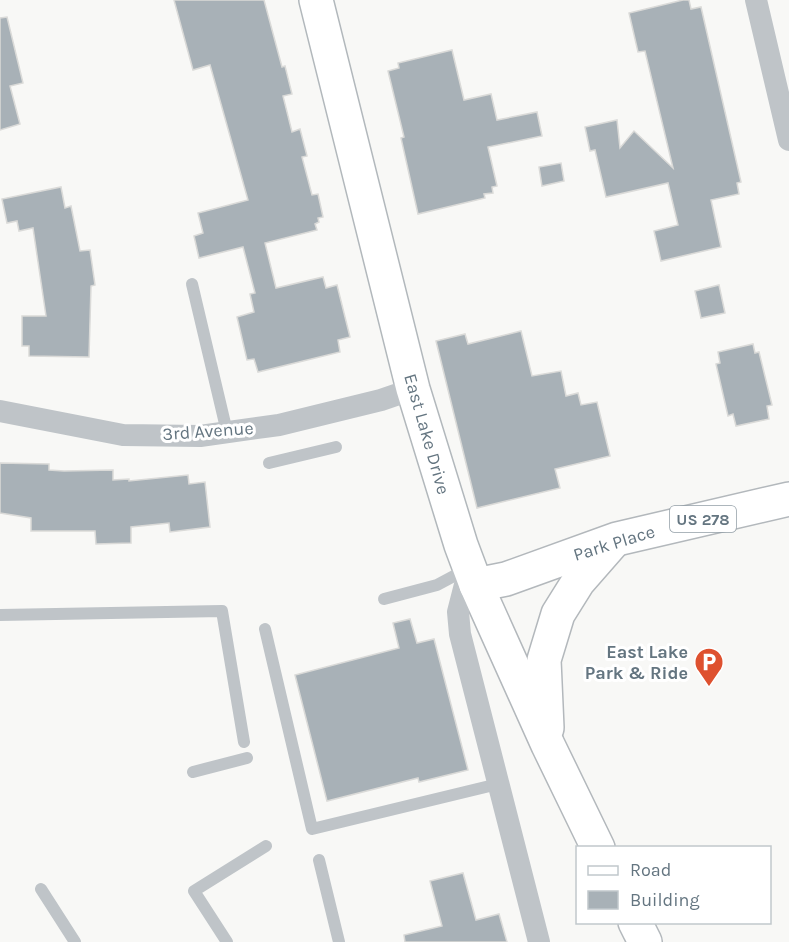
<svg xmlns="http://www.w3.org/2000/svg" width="789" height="942" font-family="Karla,sans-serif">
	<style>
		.building { fill: #a8b1b7; stroke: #dadad8; stroke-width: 1.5 }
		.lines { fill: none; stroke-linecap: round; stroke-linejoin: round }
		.secondary-casing { stroke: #b2b8bc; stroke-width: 36 }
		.primary-casing { stroke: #b3b8bc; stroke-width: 36 }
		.lane { stroke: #bfc4c8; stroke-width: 12 }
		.street { stroke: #bfc4c8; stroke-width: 22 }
		.secondary { stroke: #fff; stroke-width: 33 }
		.primary { stroke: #fff; stroke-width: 33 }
		.labels { text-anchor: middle; stroke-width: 6; stroke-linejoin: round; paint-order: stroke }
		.shield { fill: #fff; stroke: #929ea6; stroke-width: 1.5 }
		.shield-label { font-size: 16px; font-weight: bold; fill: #647580 }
		.street-label { font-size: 18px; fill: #647580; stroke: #fff }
		.poi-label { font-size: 18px; font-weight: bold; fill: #647580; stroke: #fff; text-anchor: end }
	</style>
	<rect width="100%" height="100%" fill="#f8f8f6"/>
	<g class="building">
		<polygon points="174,0 264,0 282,67 285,66 292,94 283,96 292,132 300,129 307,156 302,157 312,195 318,194 323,217 318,218 319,222 315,224 317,230 265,243 276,288 323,277 326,288 337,285 350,337 338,340 340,352 258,372 254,359 247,360 237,317 254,312 250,294 255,293 243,247 199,258 194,236 203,233 198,213 248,200 210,65 193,70"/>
		<polygon points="683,0 689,0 691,9 701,7 741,182 737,183 739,194 711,200 721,247 661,261 654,231 678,225 668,183 606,197 595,150 590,151 585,127 617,120 620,148 634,131 673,168 645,51 638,52 629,13"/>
		<polygon points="7,17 23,83 10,86 20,124 0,130 0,18"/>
		<polygon points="452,50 464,100 491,94 497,120 537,112 542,136 488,147 497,186 492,187 493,193 484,194 485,198 418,214 401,138 404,137 388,71 399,68 398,63"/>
		<polygon points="561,163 564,181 542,186 539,167"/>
		<polygon points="61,187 65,208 71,206 80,251 90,250 95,285 91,286 89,357 29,356 29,346 22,346 22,316 46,316 33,228 19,231 17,221 7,223 2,199"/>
		<polygon points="719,285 725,313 701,318 695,291"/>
		<polygon points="521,331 532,376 561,371 566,396 578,393 581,405 597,402 610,456 555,469 560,488 477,508 436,341 465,334 468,344"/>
		<polygon points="753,344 755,353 759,352 772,405 767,406 769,419 736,426 733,414 728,416 716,364 720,363 718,352"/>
		<polygon points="0,463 49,464 49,470 64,471 113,470 113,480 129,479 129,481 188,475 189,484 205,482 210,527 170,532 169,523 131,527 131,543 96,544 95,531 31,531 31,518 0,513"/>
		<polygon points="410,619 417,643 434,639 468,770 419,782 418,778 327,801 295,675 399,648 393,623"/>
		<polygon points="463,873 476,920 499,914 507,942 405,942 404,935 442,926 430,881"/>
	</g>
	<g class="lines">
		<g class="secondary-casing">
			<polyline id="secondary" points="316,0 413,389 461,545 476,585"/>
		</g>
		<g class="primary-casing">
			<g id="primary">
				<polyline points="547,728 544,660 558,614 578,582 613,542"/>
				<polyline points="598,848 548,745 476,585 506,579 617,539 789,499"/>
				<polyline points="635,922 645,942"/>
			</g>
		</g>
		<g class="lane">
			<polyline points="192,284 227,432"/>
			<polyline points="269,463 336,447"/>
			<polyline points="384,599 437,585 467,569"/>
			<polyline points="0,615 222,611 244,742"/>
			<polyline points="265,629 312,829 498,784"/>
			<polyline points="193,772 247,758"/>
			<polyline points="319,860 339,942"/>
			<polyline points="41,889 75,942"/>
			<polyline points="227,942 194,891 266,846"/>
		</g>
		<g class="street">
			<polyline points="756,0 789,140"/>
			<polyline points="0,411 123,435 200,436 279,425 381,400 413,389"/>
			<polyline points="469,569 458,612 460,634 539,942"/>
		</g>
		<use href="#secondary" class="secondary"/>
		<use href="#primary" class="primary"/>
	</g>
	<defs>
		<g id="parking-pin" transform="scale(1.5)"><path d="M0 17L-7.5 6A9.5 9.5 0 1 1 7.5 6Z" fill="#de512f" stroke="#fff"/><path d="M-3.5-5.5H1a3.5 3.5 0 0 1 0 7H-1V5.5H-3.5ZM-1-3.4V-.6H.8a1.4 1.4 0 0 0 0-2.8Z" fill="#fff"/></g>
	</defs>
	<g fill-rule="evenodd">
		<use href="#parking-pin" x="709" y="662"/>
	</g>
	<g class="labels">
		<rect class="shield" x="670" y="506" width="66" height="26" rx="4.5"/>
		<g class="shield-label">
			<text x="703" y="525">US 278</text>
		</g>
		<g class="street-label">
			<text transform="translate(208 431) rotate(-4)" y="6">3rd Avenue</text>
			<text transform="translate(427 434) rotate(74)" y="6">East Lake Drive</text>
			<text transform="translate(614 543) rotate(-17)" y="6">Park Place</text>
		</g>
		<g class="poi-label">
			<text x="688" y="658">East Lake<tspan x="688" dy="21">Park &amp; Ride</tspan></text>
		</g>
	</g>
	<rect x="576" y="846" width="195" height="78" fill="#ffffff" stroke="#c1c8cc" stroke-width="1.5"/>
	<rect x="588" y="866" width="30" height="9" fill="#ffffff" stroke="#c1c8cc" stroke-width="1.5"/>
	<text x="630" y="876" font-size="18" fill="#647580">Road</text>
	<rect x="588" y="891" width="30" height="18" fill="#a8b1b7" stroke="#c1c8cc" stroke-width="1.5"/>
	<text x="630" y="906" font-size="18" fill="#647580">Building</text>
</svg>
